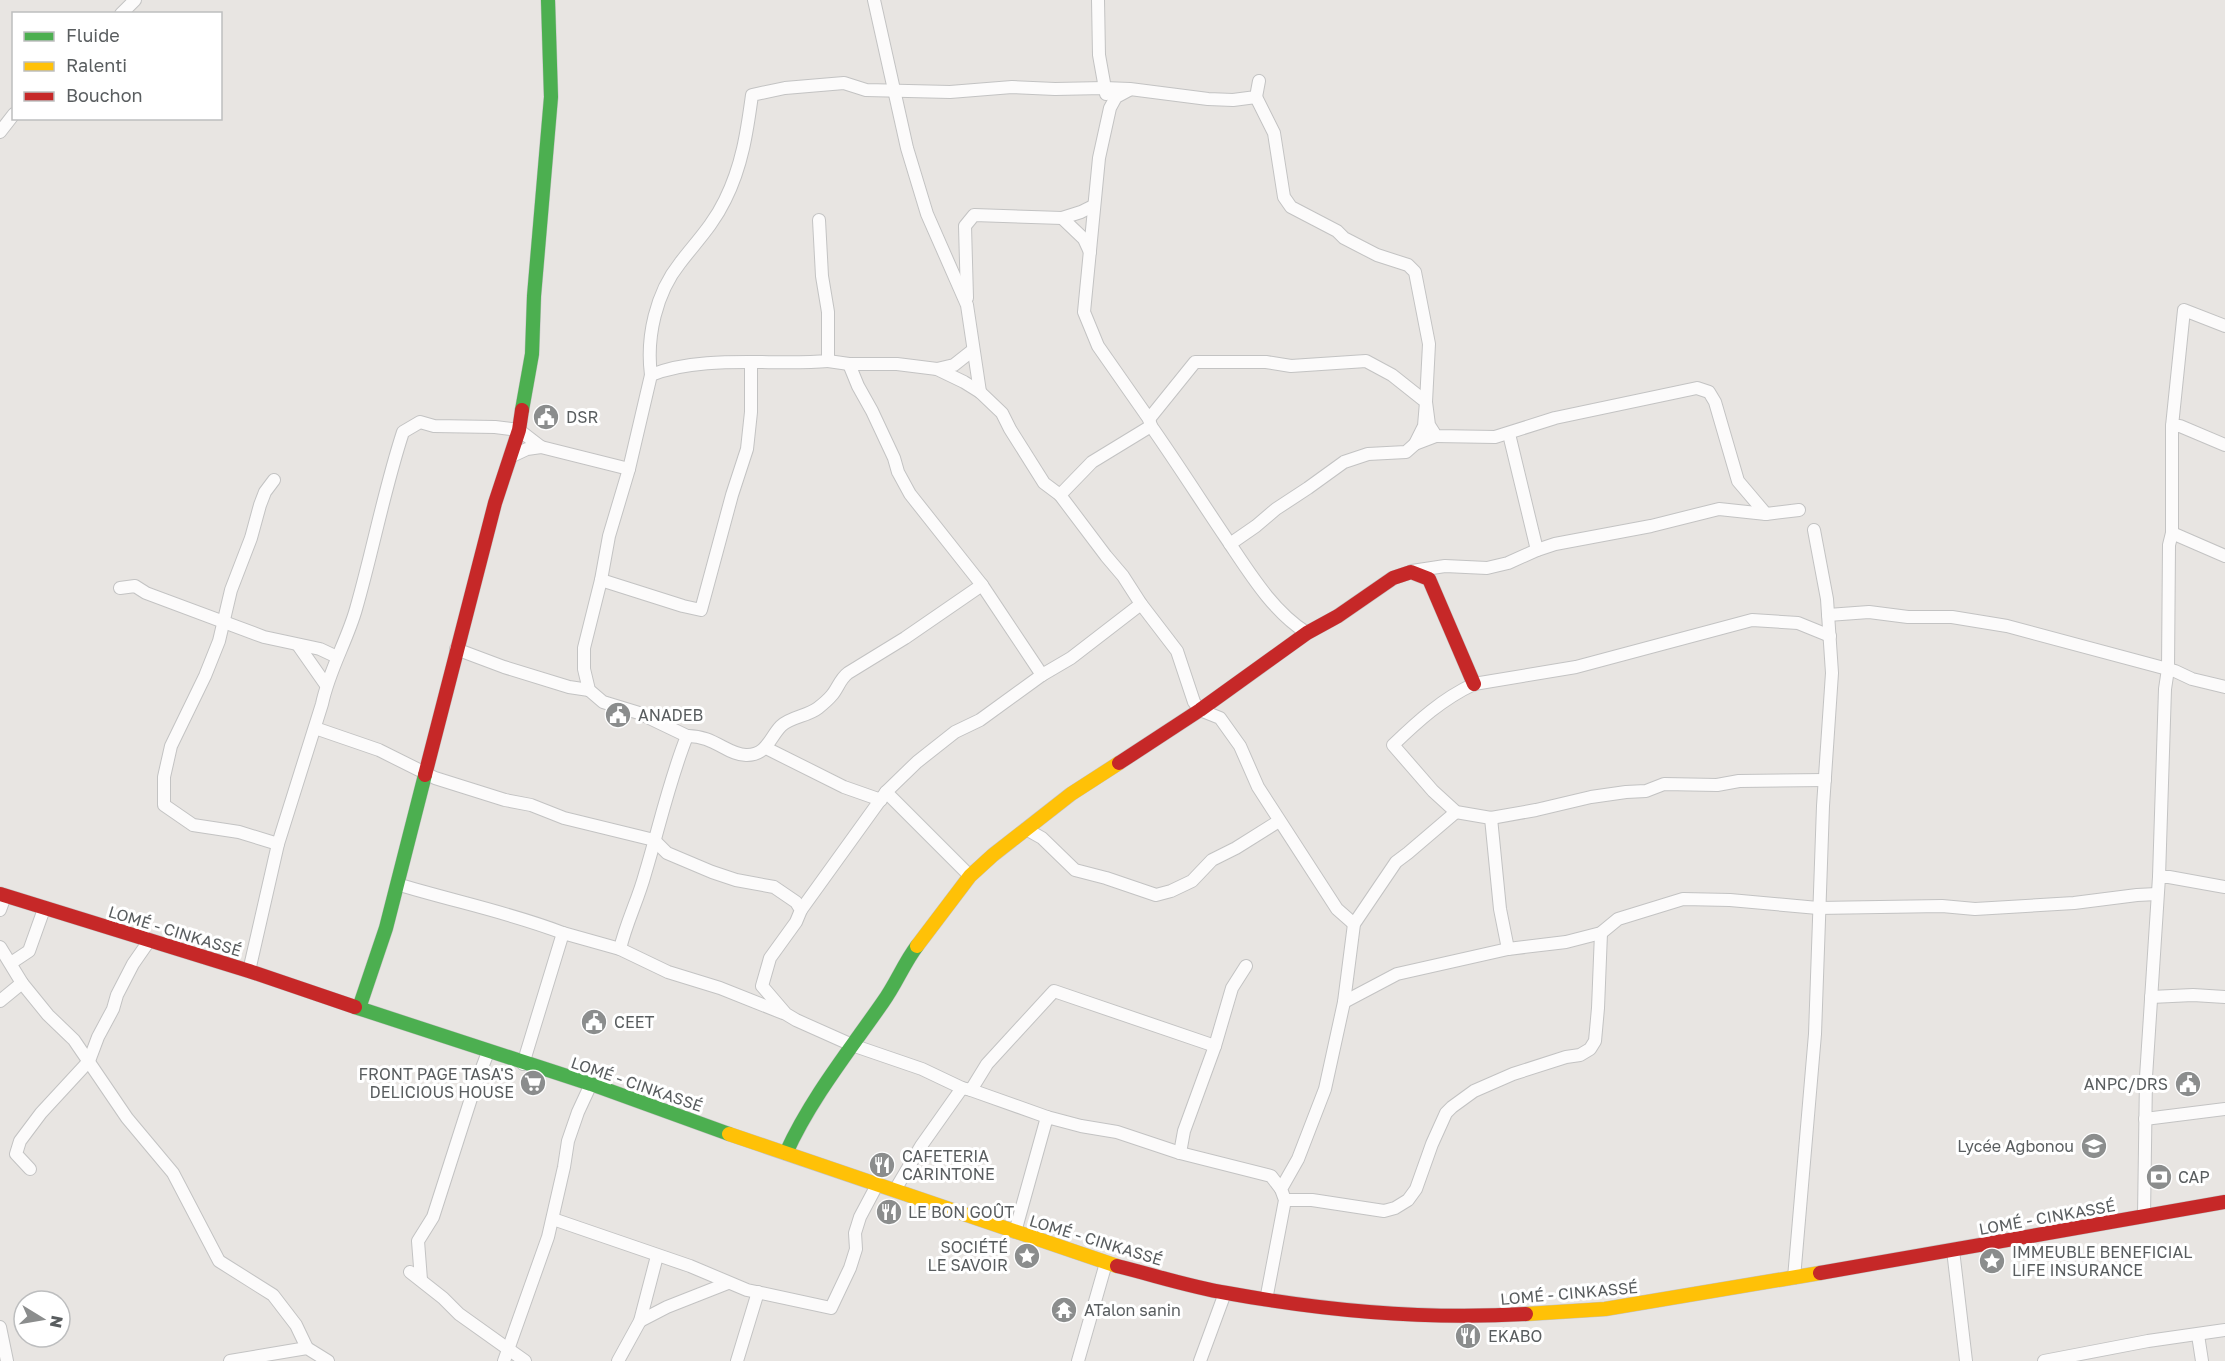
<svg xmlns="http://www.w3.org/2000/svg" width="2225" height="1361" font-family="'Golos Text',sans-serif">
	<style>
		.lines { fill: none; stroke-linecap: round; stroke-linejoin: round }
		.street-casing { stroke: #c3c3c3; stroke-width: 14 }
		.fast-casing { stroke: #c3c3c3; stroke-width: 15 }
		.slow-casing { stroke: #c3c3c3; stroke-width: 15 }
		.jam-casing { stroke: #c3c3c3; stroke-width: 15 }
		.street { stroke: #fcfbfb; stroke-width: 12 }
		.fast { stroke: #4caf50; stroke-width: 14 }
		.slow { stroke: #ffc107; stroke-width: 14 }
		.jam { stroke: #c62828; stroke-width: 14 }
		.labels { text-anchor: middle; stroke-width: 6; stroke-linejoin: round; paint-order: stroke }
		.poi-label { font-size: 16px; fill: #595d5f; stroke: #fff; text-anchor: start }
		.street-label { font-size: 16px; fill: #595d5f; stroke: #fff }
	</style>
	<rect width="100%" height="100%" fill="#e8e5e2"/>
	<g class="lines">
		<g class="street-casing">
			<g id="street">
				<polyline points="874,0 907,148 927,214 967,305 980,392"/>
				<polyline points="1098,0 1099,55 1106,94"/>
				<polyline points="121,14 135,0"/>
				<path d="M 1129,90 L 1116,97 L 1110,108 L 1099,158 L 1084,312 L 1098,346 L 1149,419 L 1151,426 C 1177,463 1201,501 1226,538 C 1249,572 1272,611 1307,633"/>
				<polyline points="1256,97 1274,133 1284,197 1291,207 1337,231 1344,238 1377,255 1408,265 1415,272 1429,344 1426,402 1429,425 1436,436 1495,437 1555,418 1697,388 1709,392 1715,402 1738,481 1766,514"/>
				<polyline points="0,132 14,114"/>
				<polyline points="1062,218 1084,239 1090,252"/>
				<polyline points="967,298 965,226 974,215 1062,218 1081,212 1093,206"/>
				<polyline points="828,361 849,364 897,364 937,369 964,382 980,392 1002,413 1010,429 1044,483 1060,495 1092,462 1151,426"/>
				<polyline points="937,369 954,365 973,350"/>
				<path d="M 651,375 C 646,337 656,293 680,263 C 696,242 713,225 725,200 C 742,166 747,132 752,95 L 785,88 L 844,83 L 866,90 L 950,92 L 1012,87 L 1055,89 L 1104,88 L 1130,89 L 1208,99 L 1233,100 L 1256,97 L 1259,81"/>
				<polyline points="1149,419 1195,362 1266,362 1291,366 1366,361 1392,375 1426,402 1424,426 1415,444"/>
				<polyline points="2172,426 2184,310 2225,326"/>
				<polyline points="1509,434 1537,550"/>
				<path d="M 510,457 L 527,449 L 541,447 L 629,469 L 609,536 L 601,580 L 584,648 L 584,669 L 589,690 L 603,702 L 639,713 L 687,736 C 669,781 659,828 645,874 C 638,900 626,923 620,949"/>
				<path d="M 629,469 L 651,375 C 702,354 774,366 828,361 L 828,312 L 822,276 L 819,220"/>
				<polyline points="274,480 265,492 260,505 251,538 231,590 219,641 205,676 171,746 164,777 164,805 193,825 239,832 278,844"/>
				<polyline points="1060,495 1106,556 1123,576 1141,604 1177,651 1194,702 1200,710 1220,718 1240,746 1258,787 1337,909 1354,924"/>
				<polyline points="2172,533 2225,556"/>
				<polyline points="1230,544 1256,526 1276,509 1308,488 1344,462 1368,454 1406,452 1415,444 1436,436"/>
				<polyline points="1412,571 1445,566 1487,568 1508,563 1537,550 1555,544 1651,526 1719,509 1766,514 1799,510"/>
				<polyline points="601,580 683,606 701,610 732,495 747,449 751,412 751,362"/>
				<polyline points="120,588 135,586 146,593 264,637 320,649 337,657"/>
				<polyline points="1828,615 1869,612 1908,617 1952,617 2007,626 2175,671 2192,679 2225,687"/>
				<polyline points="298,645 326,685"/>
				<polyline points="456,649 504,667 569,687 589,690"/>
				<polyline points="1042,675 1071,658 1141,604"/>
				<polyline points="315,728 379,750 435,778 505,800 531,805 564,818 654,840 667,853 712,872 736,880 774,887 796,902 801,910 796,922 770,958 762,986 786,1014 796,1020 852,1045 922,1069 962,1088 971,1090"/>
				<path d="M 687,736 C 713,735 729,756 747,755 C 767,755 770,737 781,726 C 790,717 808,716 818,708 C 823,704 828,700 832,695 C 838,688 840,679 848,673 L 905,638 L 982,585"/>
				<polyline points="766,748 844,787 881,800"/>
				<path d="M 1825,780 L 1739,781 L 1717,785 L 1664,784 L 1646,791 L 1626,792 L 1591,797 L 1536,810 L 1491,818 L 1456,812 L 1433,791 L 1393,745 C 1418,721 1442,699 1474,684 L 1576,667 L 1752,620 L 1798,623 L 1830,636"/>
				<polyline points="886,792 970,876"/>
				<polyline points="1491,818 1500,909 1508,949"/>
				<polyline points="1026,829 1042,838 1075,870 1106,878 1156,895 1171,891 1192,881 1212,860 1236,848 1279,821"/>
				<polyline points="2159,877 2169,877 2225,887"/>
				<path d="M 397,884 C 452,901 509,912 563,933"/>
				<polyline points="0,910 5,896"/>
				<polyline points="801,910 886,792 917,762 955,732 980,720 1042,675 982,585 910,494 898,472 894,458 872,411 858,386 849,364"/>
				<polyline points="0,947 22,983 48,1015 74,1040 127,1118 173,1173 219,1261 273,1295 296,1325 307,1348"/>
				<polyline points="11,963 29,951 44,909"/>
				<path d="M 249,971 L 278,844 L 322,704 C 329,670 347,641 356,609 C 373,550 384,490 403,432 L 420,422 L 434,426 L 495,427 L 519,430 L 541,447"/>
				<polyline points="2151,997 2193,995 2225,997"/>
				<polyline points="0,1001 22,983"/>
				<polyline points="1344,1002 1397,974 1508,949 1566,942 1601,933 1618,919 1683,899 1730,900 1818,908 1942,906 1975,909 2074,903 2137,895 2157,894"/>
				<polyline points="523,1064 563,933 620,949 668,972 720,988 783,1013"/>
				<polyline points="1047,1117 971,1090 987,1064 1054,991 1215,1046"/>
				<polyline points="2145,1119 2225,1109"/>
				<polyline points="1180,1153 1184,1131 1215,1046 1232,988 1246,966"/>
				<polyline points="30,1169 16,1154 20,1141 41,1113 89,1061 98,1037 113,1009 117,995 133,964 149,941"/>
				<polyline points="895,1190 921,1146 962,1088"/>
				<polyline points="1285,1200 1312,1200 1384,1211 1395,1208 1408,1200 1416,1189 1432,1144 1446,1113 1452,1107 1474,1091 1513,1074 1566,1057 1580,1055 1590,1049 1595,1041 1598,1008 1601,933"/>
				<polyline points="2144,1216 2146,1077 2159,877 2165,689 2168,669 2169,545 2172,533 2172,426 2180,426 2225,445"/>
				<polyline points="553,1219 690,1266 747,1290 831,1308 850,1268 856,1249 855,1233 860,1217 877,1185"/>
				<polyline points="1015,1232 1047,1117 1081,1126 1117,1132 1180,1153 1271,1176 1281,1189"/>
				<polyline points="1953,1250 1966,1361"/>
				<polyline points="410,1272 443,1298 459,1314 525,1361"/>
				<polyline points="1794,1278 1815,1034 1823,806 1832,673 1827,599 1814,530"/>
				<polyline points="421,1280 418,1241 433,1217 474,1089 488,1052"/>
				<polyline points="1266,1300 1285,1200 1281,1189 1298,1159 1325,1089 1344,1002 1354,924 1396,862 1408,853 1456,812"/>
				<polyline points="640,1321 667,1307 728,1283"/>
				<polyline points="0,1327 7,1361"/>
				<polyline points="2198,1335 2202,1361"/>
				<polyline points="230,1361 307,1348 328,1361"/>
				<polyline points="504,1361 548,1237 564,1167 568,1141 578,1112 591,1084"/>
				<polyline points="618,1361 640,1321 657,1256"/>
				<polyline points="737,1361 758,1292"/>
				<polyline points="1078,1361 1106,1263"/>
				<polyline points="1200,1361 1225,1293"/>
				<polyline points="2044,1361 2148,1341 2225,1330"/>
			</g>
		</g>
		<g class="fast-casing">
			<g id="fast">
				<polyline points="522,410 532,354 534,296 551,97 548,0"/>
				<polyline points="355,1007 591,1084 729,1134"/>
				<polyline points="359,1008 386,928 425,775"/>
				<path d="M 786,1153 C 811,1098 849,1051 883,1002 C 896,984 904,963 917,946"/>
			</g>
		</g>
		<g class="slow-casing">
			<g id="slow">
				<polyline points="917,946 970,876 993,855 1071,794 1119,763"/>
				<polyline points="729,1134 1117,1266"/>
				<polyline points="1526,1314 1605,1309 1820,1273"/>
			</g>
		</g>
		<g class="jam-casing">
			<g id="jam">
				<polyline points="1119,763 1200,710 1307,633 1338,616 1393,578 1411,572 1429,579 1474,684"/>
				<polyline points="425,775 495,503 519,430 522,410"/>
				<polyline points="0,894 249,971 355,1007"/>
				<path d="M 1117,1266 C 1154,1275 1190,1287 1227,1293 C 1326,1311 1426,1320 1526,1314"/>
				<polyline points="1820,1273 2225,1202"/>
			</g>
		</g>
		<use href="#street" class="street"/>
		<use href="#fast" class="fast"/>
		<use href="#slow" class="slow"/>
		<use href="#jam" class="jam"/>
	</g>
	<defs>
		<g id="civic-disc" transform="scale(1.35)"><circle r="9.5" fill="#8b8d8d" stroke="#fff"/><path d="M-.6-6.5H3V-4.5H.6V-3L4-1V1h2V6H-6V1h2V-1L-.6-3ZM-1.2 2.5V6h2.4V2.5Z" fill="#fff"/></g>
		<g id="supermarket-disc" transform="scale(1.35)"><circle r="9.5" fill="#8b8d8d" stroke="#fff"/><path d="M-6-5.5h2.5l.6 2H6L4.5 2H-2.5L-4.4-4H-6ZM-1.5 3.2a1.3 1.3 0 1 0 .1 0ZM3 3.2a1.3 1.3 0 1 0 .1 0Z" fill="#fff"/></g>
		<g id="school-disc" transform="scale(1.35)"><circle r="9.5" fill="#8b8d8d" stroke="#fff"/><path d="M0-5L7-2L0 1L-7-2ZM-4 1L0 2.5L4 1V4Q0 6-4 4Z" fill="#fff"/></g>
		<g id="restaurant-disc" transform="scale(1.35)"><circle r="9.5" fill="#8b8d8d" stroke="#fff"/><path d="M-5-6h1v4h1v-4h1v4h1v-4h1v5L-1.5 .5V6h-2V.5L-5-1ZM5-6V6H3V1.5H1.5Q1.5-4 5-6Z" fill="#fff"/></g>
		<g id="bank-disc" transform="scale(1.35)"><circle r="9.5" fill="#8b8d8d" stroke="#fff"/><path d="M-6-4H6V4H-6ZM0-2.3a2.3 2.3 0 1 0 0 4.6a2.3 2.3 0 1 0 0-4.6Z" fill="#fff"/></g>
		<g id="sight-disc" transform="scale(1.35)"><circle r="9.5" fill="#8b8d8d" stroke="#fff"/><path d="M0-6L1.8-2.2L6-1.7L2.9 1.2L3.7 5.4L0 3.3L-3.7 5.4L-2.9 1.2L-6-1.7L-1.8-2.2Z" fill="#fff"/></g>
		<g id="temple-disc" transform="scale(1.35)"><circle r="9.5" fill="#8b8d8d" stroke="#fff"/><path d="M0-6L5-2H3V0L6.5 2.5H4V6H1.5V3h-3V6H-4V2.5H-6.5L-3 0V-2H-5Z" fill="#fff"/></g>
	</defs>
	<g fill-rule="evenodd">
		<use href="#civic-disc" x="546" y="417"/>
		<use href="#civic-disc" x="618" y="715"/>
		<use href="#civic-disc" x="594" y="1022"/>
		<use href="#supermarket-disc" x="533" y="1083"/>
		<use href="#civic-disc" x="2188" y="1084"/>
		<use href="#school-disc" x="2094" y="1146"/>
		<use href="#restaurant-disc" x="882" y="1165"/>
		<use href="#bank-disc" x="2159" y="1177"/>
		<use href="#restaurant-disc" x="889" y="1212"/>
		<use href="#sight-disc" x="1027" y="1256"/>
		<use href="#sight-disc" x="1992" y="1261"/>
		<use href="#temple-disc" x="1064" y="1310"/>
		<use href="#restaurant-disc" x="1468" y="1336"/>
	</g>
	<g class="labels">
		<g class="poi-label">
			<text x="566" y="423">DSR</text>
			<text x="638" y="721">ANADEB</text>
			<text x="614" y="1028">CEET</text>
			<text x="514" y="1080" text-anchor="end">FRONT PAGE TASA'S<tspan x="514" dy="18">DELICIOUS HOUSE</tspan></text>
			<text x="2168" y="1090" text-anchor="end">ANPC/DRS</text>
			<text x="2074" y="1152" text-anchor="end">Lycée Agbonou</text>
			<text x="902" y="1162">CAFETERIA<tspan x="902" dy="18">CARINTONE</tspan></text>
			<text x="2178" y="1183">CAP</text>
			<text x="908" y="1218">LE BON GOÛT</text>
			<text x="1008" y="1253" text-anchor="end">SOCIÉTÉ<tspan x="1008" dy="18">LE SAVOIR</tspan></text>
			<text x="2012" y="1258">IMMEUBLE BENEFICIAL<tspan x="2012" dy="18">LIFE INSURANCE</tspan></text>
			<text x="1084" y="1316">ATalon sanin</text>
			<text x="1488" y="1342">EKABO</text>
		</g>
		<g class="street-label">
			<text transform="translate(175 931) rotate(17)" y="6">LOMÉ - CINKASSÉ</text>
			<text transform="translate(637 1084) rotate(19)" y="6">LOMÉ - CINKASSÉ</text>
			<text transform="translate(2047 1217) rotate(-10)" y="6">LOMÉ - CINKASSÉ</text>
			<text transform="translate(1096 1240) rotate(17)" y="6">LOMÉ - CINKASSÉ</text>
			<text transform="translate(1569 1293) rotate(-5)" y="6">LOMÉ - CINKASSÉ</text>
		</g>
	</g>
	<rect x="12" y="12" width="210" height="108" fill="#ffffff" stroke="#bdbebf" stroke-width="1.5"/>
	<rect x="24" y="32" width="30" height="9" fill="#4caf50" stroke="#bdbebf" stroke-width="1.5"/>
	<text x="66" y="42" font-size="18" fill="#595d5f">Fluide</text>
	<rect x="24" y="62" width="30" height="9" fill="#ffc107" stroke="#bdbebf" stroke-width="1.5"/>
	<text x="66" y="72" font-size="18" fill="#595d5f">Ralenti</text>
	<rect x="24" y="92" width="30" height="9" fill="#c62828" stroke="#bdbebf" stroke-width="1.5"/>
	<text x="66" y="102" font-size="18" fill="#595d5f">Bouchon</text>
	<g transform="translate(42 1319) rotate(101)"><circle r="28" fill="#ffffff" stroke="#bdbebf" stroke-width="1.5"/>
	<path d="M0-4.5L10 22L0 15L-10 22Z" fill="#8b8d8d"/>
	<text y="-9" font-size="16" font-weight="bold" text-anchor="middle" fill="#595d5f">N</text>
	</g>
</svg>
